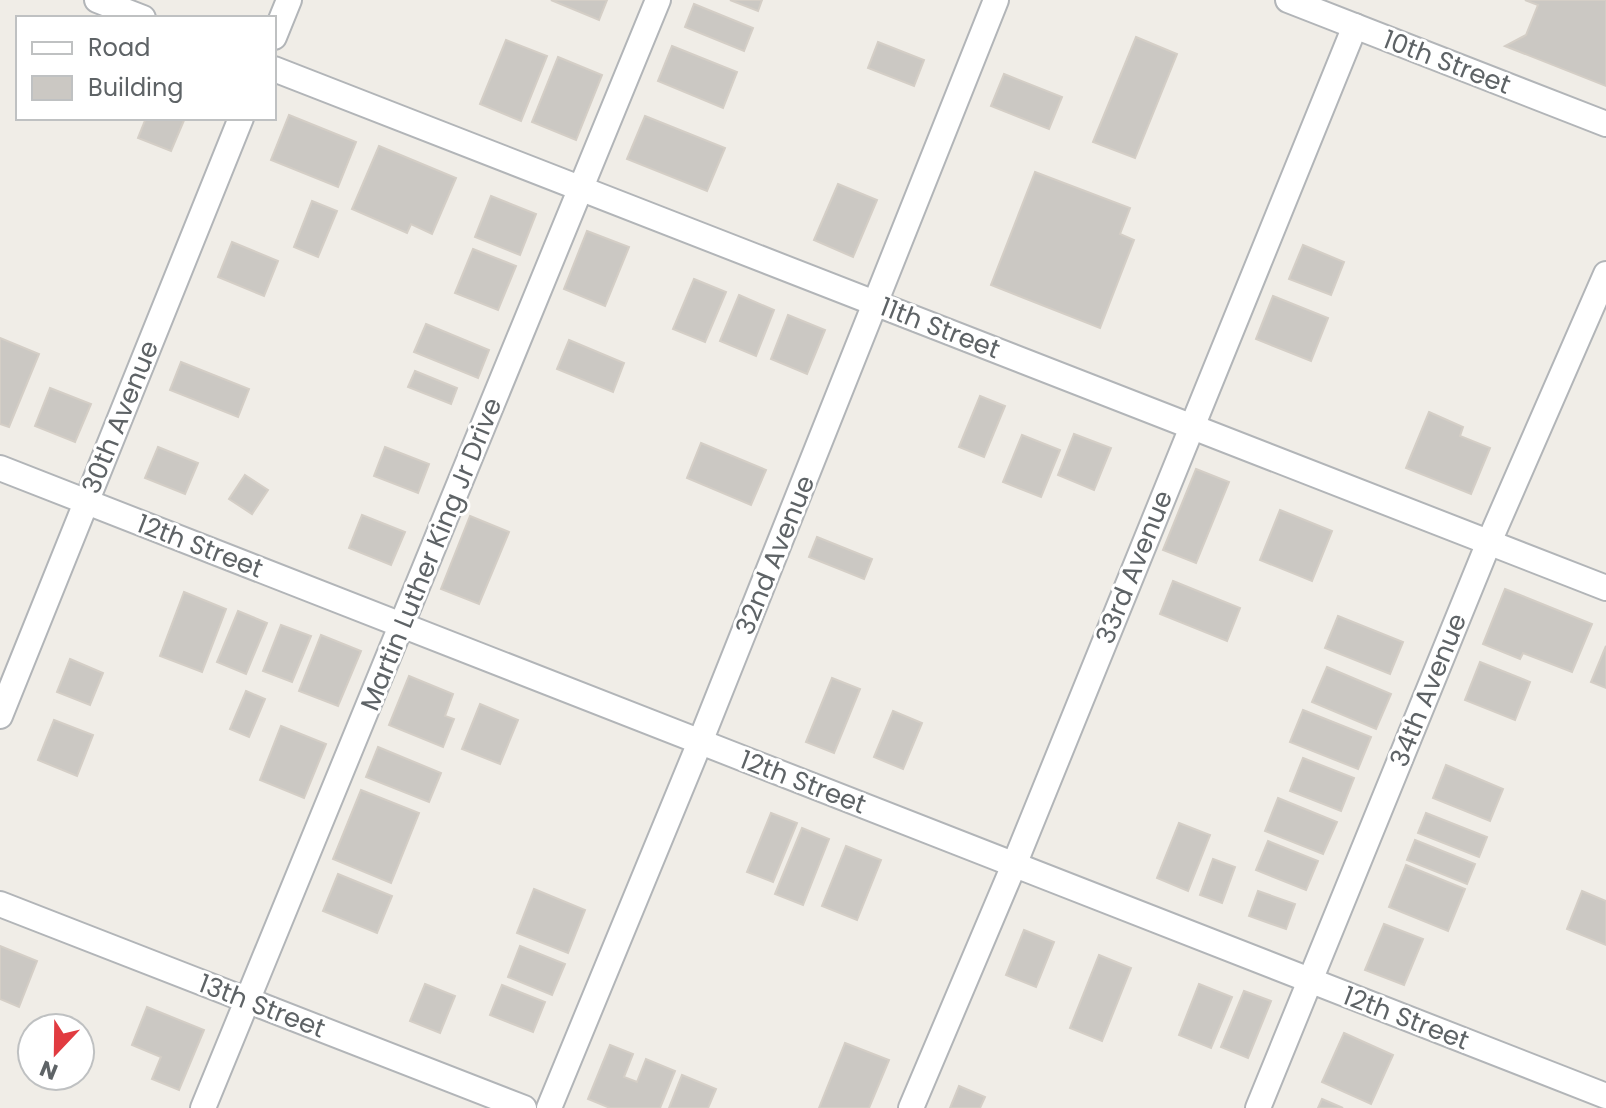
<svg xmlns="http://www.w3.org/2000/svg" width="1606" height="1108" font-family="Poppins,sans-serif">
	<style>
		.building { fill: #cbc8c3; stroke: #d4cec6; stroke-width: 2 }
		.lines { fill: none; stroke-linecap: round; stroke-linejoin: round }
		.street-casing { stroke: #b2b5b8; stroke-width: 28 }
		.street { stroke: #fff; stroke-width: 24 }
		.labels { text-anchor: middle; stroke-width: 6; stroke-linejoin: round; paint-order: stroke }
		.street-label { font-size: 26px; fill: #5e6366; stroke: #fff }
	</style>
	<rect width="100%" height="100%" fill="#f0ede7"/>
	<g class="building">
		<polygon points="551,0 607,0 599,20"/>
		<polygon points="730,0 762,0 758,11"/>
		<polygon points="1525,0 1606,0 1606,86 1505,46 1526,35 1538,5"/>
		<polygon points="694,4 753,28 744,51 685,27"/>
		<polygon points="1136,37 1177,54 1135,158 1093,142"/>
		<polygon points="506,40 547,56 521,121 480,104"/>
		<polygon points="878,42 924,60 914,86 868,68"/>
		<polygon points="672,46 737,72 723,108 658,81"/>
		<polygon points="558,57 602,75 576,140 532,122"/>
		<polygon points="1004,74 1062,97 1049,129 991,106"/>
		<polygon points="289,115 356,142 338,187 271,160"/>
		<polygon points="645,116 725,148 707,191 627,159"/>
		<polygon points="146,118 185,118 171,151 138,138"/>
		<polygon points="379,146 456,178 432,234 411,224 407,233 352,209"/>
		<polygon points="1035,172 1130,208 1120,234 1134,240 1100,328 991,285"/>
		<polygon points="838,184 877,200 853,257 814,240"/>
		<polygon points="491,196 536,214 520,255 475,237"/>
		<polygon points="312,201 337,211 318,257 294,247"/>
		<polygon points="587,231 629,247 605,306 564,289"/>
		<polygon points="232,242 278,261 264,296 218,277"/>
		<polygon points="1303,245 1344,262 1331,295 1289,279"/>
		<polygon points="473,249 516,266 498,310 455,293"/>
		<polygon points="694,279 726,292 705,342 673,329"/>
		<polygon points="739,295 774,310 756,356 720,341"/>
		<polygon points="1273,296 1328,318 1311,361 1256,339"/>
		<polygon points="788,315 825,330 807,374 771,359"/>
		<polygon points="426,324 489,350 478,378 414,352"/>
		<polygon points="0,338 39,354 9,427 0,424"/>
		<polygon points="569,340 624,363 613,392 557,369"/>
		<polygon points="181,362 249,389 238,417 170,390"/>
		<polygon points="415,371 457,388 451,404 408,387"/>
		<polygon points="50,388 91,404 75,442 35,426"/>
		<polygon points="980,396 1005,406 984,457 959,447"/>
		<polygon points="1429,412 1463,427 1460,436 1490,448 1471,494 1406,468"/>
		<polygon points="1074,434 1111,448 1094,490 1058,475"/>
		<polygon points="1022,435 1060,450 1041,497 1003,482"/>
		<polygon points="701,443 766,470 751,505 687,478"/>
		<polygon points="158,447 198,463 185,494 145,478"/>
		<polygon points="385,447 429,464 418,493 374,476"/>
		<polygon points="1196,469 1229,482 1196,563 1163,550"/>
		<polygon points="245,475 268,490 252,514 229,499"/>
		<polygon points="1280,510 1332,531 1312,581 1260,560"/>
		<polygon points="362,515 405,532 391,565 349,548"/>
		<polygon points="470,516 509,532 479,604 441,589"/>
		<polygon points="817,537 872,559 864,579 809,557"/>
		<polygon points="1173,581 1240,608 1227,641 1160,614"/>
		<polygon points="1505,589 1592,624 1572,672 1523,653 1520,659 1483,644"/>
		<polygon points="184,592 226,609 202,672 160,656"/>
		<polygon points="238,611 267,623 246,674 217,662"/>
		<polygon points="1338,616 1403,642 1390,674 1325,648"/>
		<polygon points="281,625 311,636 292,682 263,671"/>
		<polygon points="321,635 361,651 338,706 299,691"/>
		<polygon points="1606,646 1606,688 1591,682"/>
		<polygon points="70,659 103,673 90,705 57,692"/>
		<polygon points="1480,662 1530,682 1515,720 1465,700"/>
		<polygon points="1327,667 1391,694 1376,729 1312,702"/>
		<polygon points="409,676 453,694 445,716 454,719 443,747 389,725"/>
		<polygon points="832,678 860,689 834,753 806,742"/>
		<polygon points="246,691 265,699 249,737 230,729"/>
		<polygon points="480,704 518,720 500,764 462,749"/>
		<polygon points="1303,710 1371,737 1358,769 1290,742"/>
		<polygon points="893,711 922,723 903,769 874,757"/>
		<polygon points="54,720 93,735 77,776 38,760"/>
		<polygon points="281,726 326,744 304,798 260,780"/>
		<polygon points="378,747 441,773 429,802 366,777"/>
		<polygon points="1303,758 1354,778 1341,811 1290,791"/>
		<polygon points="1446,765 1503,789 1490,821 1433,798"/>
		<polygon points="361,790 419,813 391,883 333,859"/>
		<polygon points="1278,798 1337,822 1323,854 1265,831"/>
		<polygon points="771,813 797,823 773,882 747,872"/>
		<polygon points="1426,813 1487,837 1479,857 1418,833"/>
		<polygon points="1179,823 1210,835 1188,891 1157,878"/>
		<polygon points="802,828 829,839 803,905 775,894"/>
		<polygon points="1415,840 1475,864 1467,884 1407,860"/>
		<polygon points="1268,841 1318,861 1306,890 1256,870"/>
		<polygon points="846,846 881,860 857,920 822,906"/>
		<polygon points="1213,859 1235,867 1222,903 1200,895"/>
		<polygon points="1406,865 1465,889 1448,931 1389,907"/>
		<polygon points="338,874 392,896 377,933 323,911"/>
		<polygon points="534,889 585,910 568,953 517,933"/>
		<polygon points="1258,891 1295,904 1286,929 1249,916"/>
		<polygon points="1582,891 1606,901 1606,945 1567,929"/>
		<polygon points="1384,924 1423,939 1404,985 1365,970"/>
		<polygon points="1024,930 1054,942 1036,987 1006,975"/>
		<polygon points="0,946 37,961 19,1007 0,999"/>
		<polygon points="520,946 565,964 552,995 508,977"/>
		<polygon points="1099,955 1131,968 1102,1041 1070,1028"/>
		<polygon points="425,984 455,996 440,1033 410,1021"/>
		<polygon points="1199,984 1232,997 1211,1048 1179,1035"/>
		<polygon points="502,985 545,1002 533,1032 490,1015"/>
		<polygon points="1244,991 1271,1001 1248,1058 1221,1047"/>
		<polygon points="147,1007 204,1030 179,1090 152,1079 161,1057 132,1045"/>
		<polygon points="1344,1033 1393,1055 1371,1104 1322,1082"/>
		<polygon points="845,1043 889,1060 869,1108 819,1108"/>
		<polygon points="610,1045 633,1054 624,1077 637,1082 646,1059 675,1071 660,1108 610,1108 588,1099"/>
		<polygon points="682,1075 716,1089 708,1108 669,1108"/>
		<polygon points="959,1086 985,1097 980,1108 950,1108"/>
		<polygon points="1322,1099 1343,1108 1318,1108"/>
	</g>
	<g class="lines">
		<g class="street-casing">
			<g id="street">
				<polyline points="97,0 143,18"/>
				<polyline points="1288,0 1606,124"/>
				<polyline points="274,37 289,0"/>
				<polyline points="274,69 1606,588"/>
				<polyline points="0,468 1606,1096"/>
				<polyline points="0,716 241,118"/>
				<polyline points="0,904 524,1108"/>
				<polyline points="203,1108 658,0"/>
				<polyline points="549,1108 700,742 996,0"/>
				<polyline points="911,1108 1014,865 1355,26"/>
				<polyline points="1258,1108 1489,542 1606,274"/>
			</g>
		</g>
		<use href="#street" class="street"/>
	</g>
	<g class="labels">
		<g class="street-label">
			<text transform="translate(1447 62) rotate(21)" y="9">10th Street</text>
			<text transform="translate(940 328) rotate(21)" y="9">11th Street</text>
			<text transform="translate(120 417) rotate(-68)" y="9">30th Avenue</text>
			<text transform="translate(200 546) rotate(21)" y="9">12th Street</text>
			<text transform="translate(431 554) rotate(-68)" y="9">Martin Luther King Jr Drive</text>
			<text transform="translate(775 555) rotate(-68)" y="9">32nd Avenue</text>
			<text transform="translate(1134 567) rotate(-68)" y="9">33rd Avenue</text>
			<text transform="translate(1428 690) rotate(-68)" y="9">34th Avenue</text>
			<text transform="translate(803 782) rotate(21)" y="9">12th Street</text>
			<text transform="translate(262 1006) rotate(21)" y="9">13th Street</text>
			<text transform="translate(1406 1018) rotate(21)" y="9">12th Street</text>
		</g>
	</g>
	<rect x="16" y="16" width="260" height="104" fill="#ffffff" stroke="#bfc1c2" stroke-width="2"/>
	<rect x="32" y="42" width="40" height="12" fill="#ffffff" stroke="#bfc1c2" stroke-width="2"/>
	<text x="88" y="56" font-size="24" fill="#5e6366">Road</text>
	<rect x="32" y="76" width="40" height="24" fill="#cbc8c3" stroke="#bfc1c2" stroke-width="2"/>
	<text x="88" y="96" font-size="24" fill="#5e6366">Building</text>
	<g transform="translate(56 1052) rotate(202)"><circle r="38" fill="#ffffff" stroke="#bfc1c2" stroke-width="2"/>
	<path d="M0-6L14 30L0 20L-14 30Z" fill="#e13b40"/>
	<text y="-12" font-size="22" font-weight="bold" text-anchor="middle" fill="#5e6366">N</text>
	</g>
</svg>
